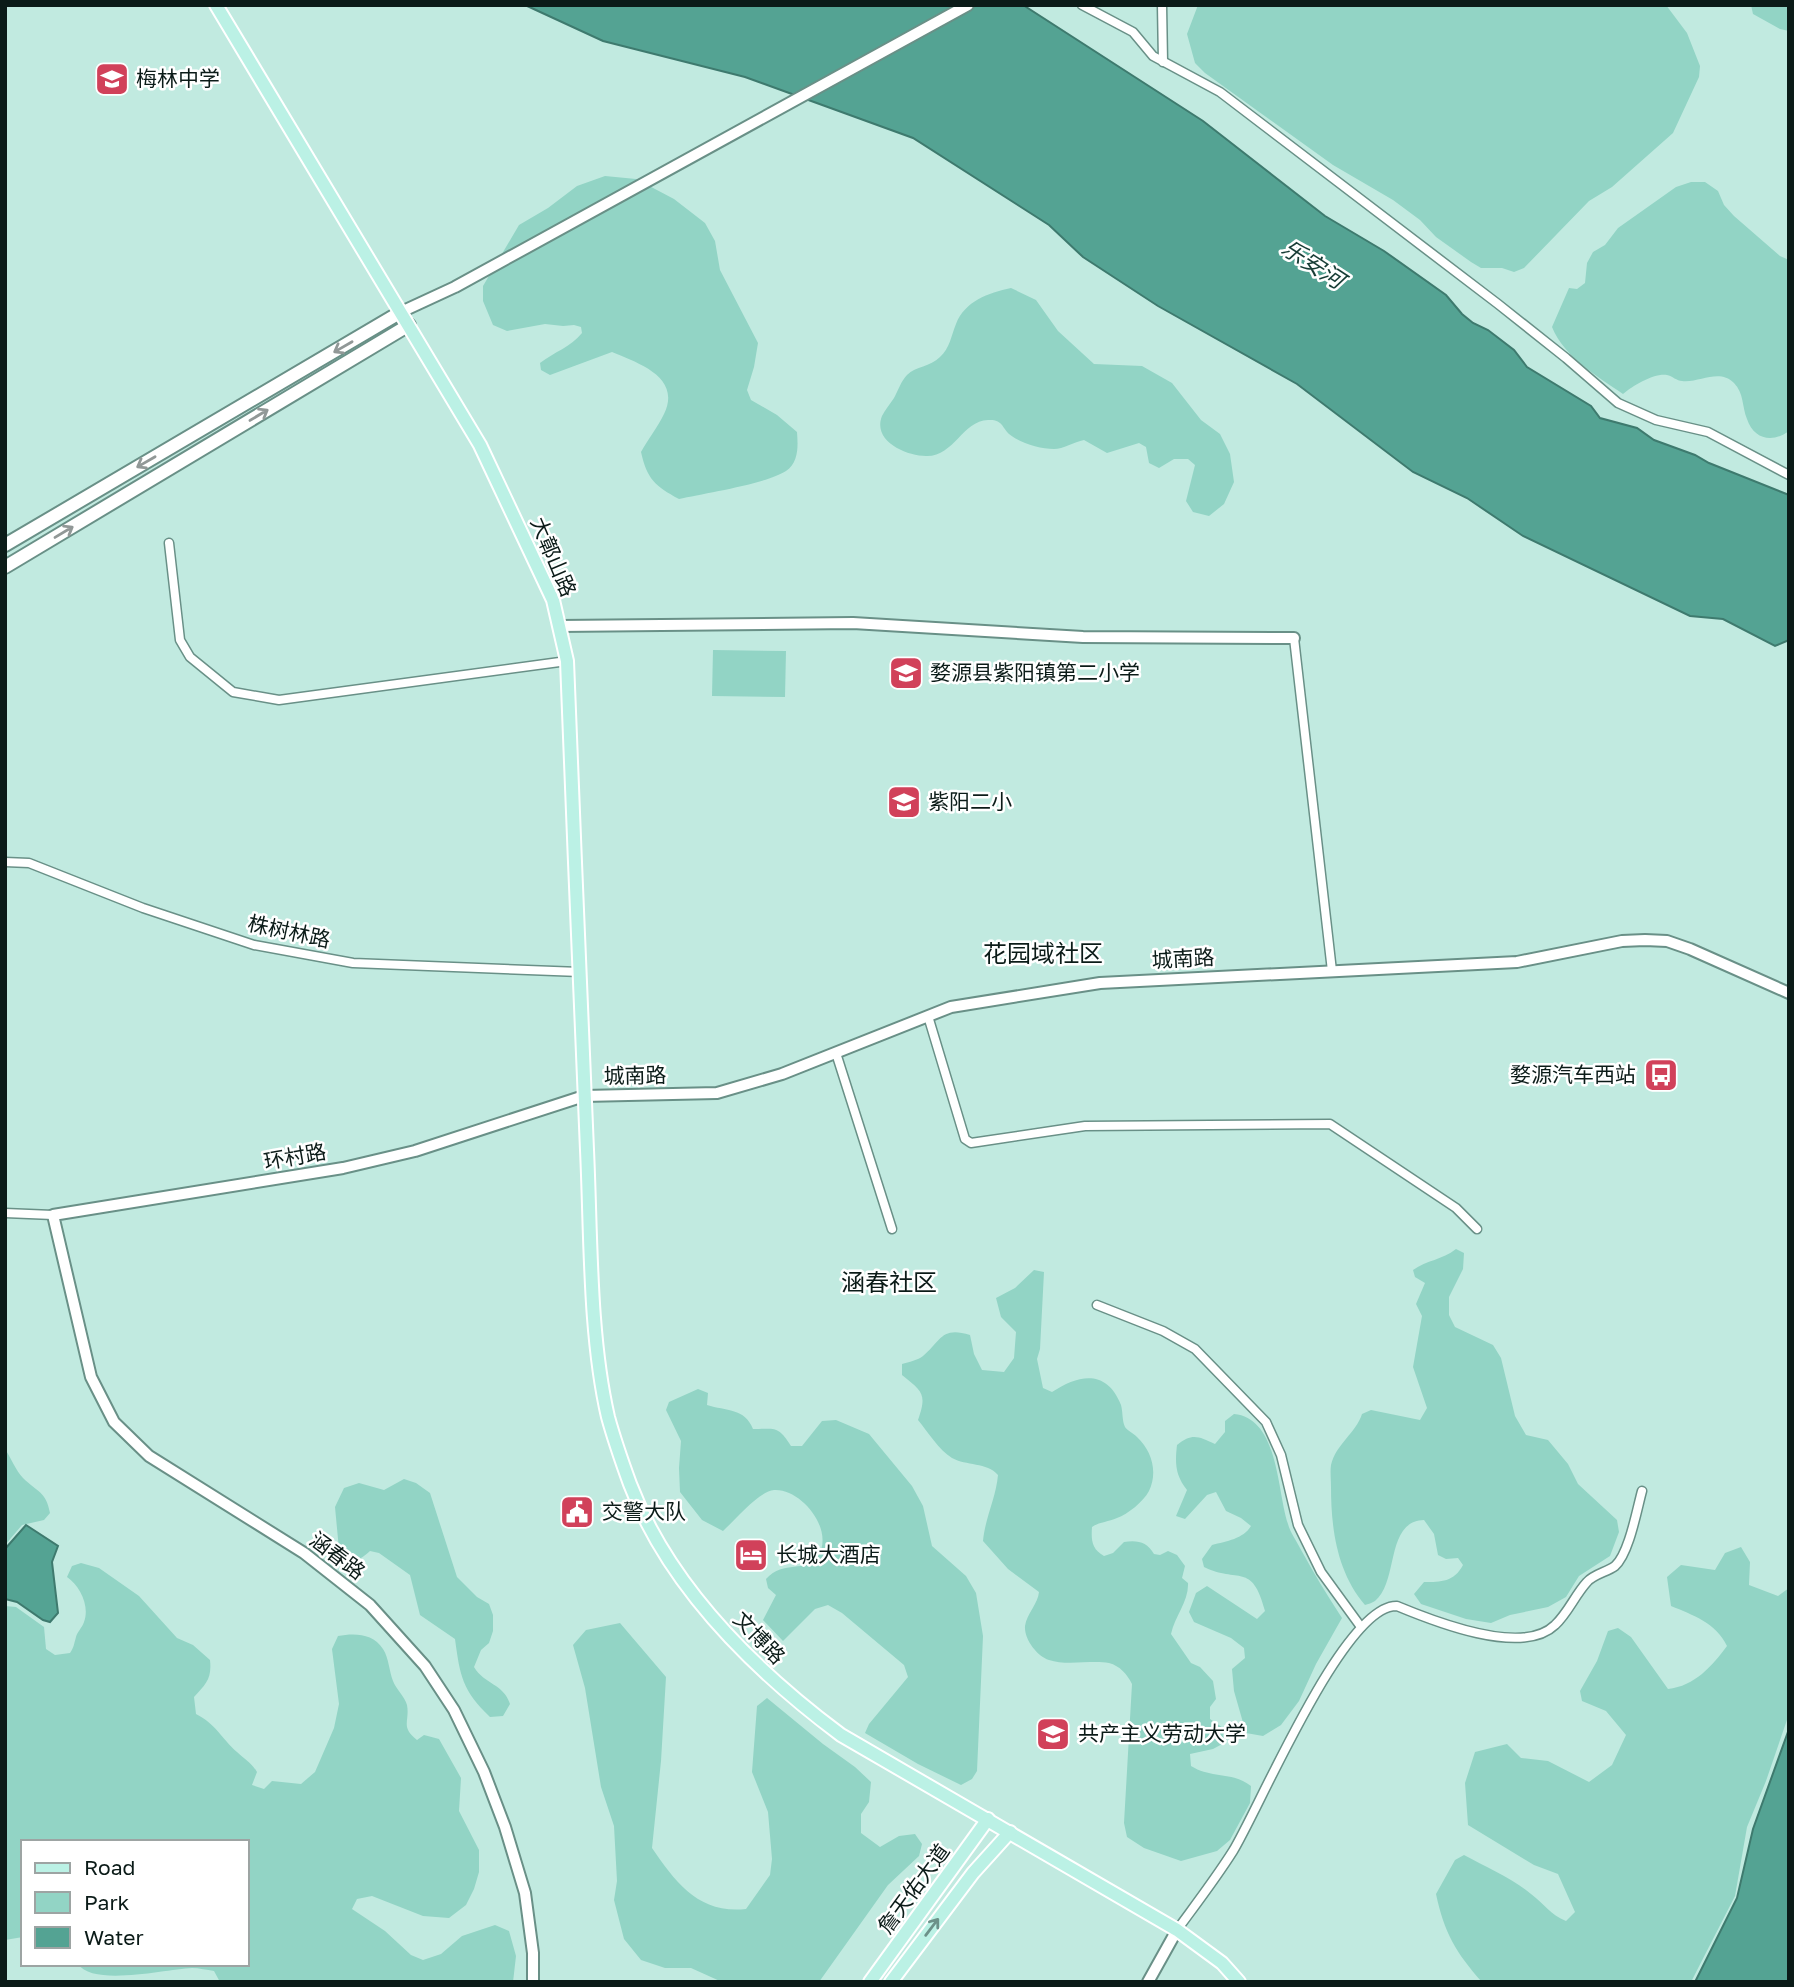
<svg xmlns="http://www.w3.org/2000/svg" width="1794" height="1987" font-family="'Golos Text','Noto Sans SC',sans-serif">
	<style>
		.green { fill: #92d4c5 }
		.water { fill: #54a393; stroke: #3e7a6e; stroke-width: 2 }
		.lines { fill: none; stroke-linecap: round; stroke-linejoin: round }
		.minor-casing { stroke: #699087; stroke-width: 11 }
		.tertiary-casing { stroke: #699087; stroke-width: 14 }
		.secondary-casing { stroke: #699087; stroke-width: 16 }
		.primary-casing { stroke: #fff; stroke-width: 16 }
		.minor { stroke: #fff; stroke-width: 8 }
		.tertiary { stroke: #fff; stroke-width: 10 }
		.secondary { stroke: #fff; stroke-width: 12 }
		.primary { stroke: #bbf1e5; stroke-width: 12 }
		.oneway { stroke: #919897 }
		.oneway2 { stroke: #6c9189 }
		.labels { text-anchor: middle; stroke-width: 5; stroke-linejoin: round; paint-order: stroke }
		.poi-label { font-size: 21px; fill: #0b1b18; stroke: #fff; text-anchor: start }
		.street-label { font-size: 21px; fill: #0b1b18; stroke: #fff }
		.water-label { font-size: 23px; font-style: italic; fill: #183d36; stroke: #fff }
		.quarter-label { font-size: 24px; fill: #0b1b18; stroke: #fff }
	</style>
	<rect width="100%" height="100%" fill="#c1eae0"/>
	<g class="green">
		<polygon points="1198,5 1666,5 1687,33 1700,66 1699,77 1673,133 1612,187 1589,201 1524,268 1514,272 1502,268 1481,268 1471,262 1436,237 1420,220 1393,200 1333,165 1205,73 1195,63 1187,34"/>
		<polygon points="1751,5 1789,5 1789,31 1780,29 1753,14"/>
		<path d="M 605,176 L 636,179 L 674,199 L 705,223 L 715,241 L 720,270 L 758,343 L 754,367 L 747,390 L 751,400 L 777,415 L 797,432 C 798,446 799,462 786,471 C 766,484 705,493 679,499 C 655,486 647,479 641,452 C 648,439 658,427 664,414 C 682,377 638,363 612,352 L 550,375 L 541,370 L 540,363 C 554,352 571,347 582,333 L 581,327 L 574,325 L 563,326 L 545,324 L 507,331 L 493,325 L 483,301 L 483,286 L 519,225 L 548,208 L 577,186 Z"/>
		<path d="M 1691,182 L 1705,182 L 1718,191 L 1724,205 L 1734,216 L 1780,256 L 1789,260 L 1789,431 C 1773,443 1754,440 1747,419 C 1742,407 1744,393 1734,383 C 1719,368 1700,383 1682,381 C 1677,381 1672,376 1667,375 C 1654,373 1634,385 1623,394 C 1597,376 1564,357 1552,327 L 1569,288 L 1577,289 L 1585,283 L 1587,263 L 1593,252 L 1605,245 L 1618,228 L 1635,216 L 1676,187 Z"/>
		<path d="M 1011,288 L 1036,300 L 1058,331 L 1094,364 L 1142,366 L 1172,383 L 1201,420 L 1220,434 L 1230,454 L 1234,482 L 1224,504 L 1209,516 L 1193,512 L 1186,501 L 1195,465 L 1188,459 L 1174,459 L 1159,468 L 1149,463 L 1146,447 L 1139,443 L 1107,453 L 1084,440 C 1074,442 1063,449 1054,449 C 1040,449 1020,443 1009,434 C 1002,427 1002,419 988,420 C 962,421 954,457 926,456 C 906,456 872,441 882,416 C 885,410 890,404 894,398 C 898,391 901,381 907,375 C 916,366 930,367 940,357 C 950,348 951,336 956,324 C 965,301 988,293 1011,288 Z"/>
		<polygon points="713,650 786,651 785,697 712,696"/>
		<path d="M 1456,1249 L 1464,1253 L 1463,1269 L 1449,1297 L 1449,1315 L 1455,1327 L 1493,1345 L 1501,1358 L 1515,1416 L 1526,1435 L 1548,1440 L 1568,1464 L 1578,1484 L 1617,1520 L 1619,1532 L 1610,1556 L 1579,1576 L 1566,1597 L 1548,1607 L 1510,1615 L 1491,1623 L 1466,1619 L 1421,1604 L 1414,1594 L 1424,1582 C 1441,1582 1454,1582 1463,1565 L 1458,1558 L 1446,1559 L 1438,1555 L 1434,1534 L 1424,1520 C 1385,1521 1399,1582 1375,1601 C 1372,1603 1368,1604 1365,1605 C 1337,1572 1331,1529 1331,1487 C 1331,1480 1330,1471 1331,1465 C 1336,1444 1356,1433 1362,1414 L 1371,1410 L 1420,1420 L 1427,1408 L 1413,1367 L 1422,1316 L 1416,1304 L 1425,1283 L 1415,1277 L 1413,1270 C 1427,1260 1442,1260 1456,1249 Z"/>
		<path d="M 1034,1270 L 1044,1272 L 1040,1349 L 1037,1359 L 1043,1388 L 1052,1392 C 1079,1374 1107,1369 1121,1405 C 1123,1412 1122,1421 1125,1427 C 1127,1430 1134,1434 1137,1437 C 1152,1451 1158,1472 1149,1491 C 1143,1502 1128,1514 1117,1518 C 1108,1522 1099,1522 1092,1527 C 1091,1541 1092,1549 1104,1556 L 1113,1553 L 1124,1542 C 1138,1540 1147,1542 1154,1554 L 1160,1555 L 1168,1551 L 1177,1555 L 1185,1566 L 1182,1578 L 1188,1583 C 1189,1601 1175,1616 1171,1634 L 1191,1663 L 1200,1667 L 1213,1681 L 1216,1699 L 1210,1707 L 1210,1719 L 1229,1732 L 1226,1742 L 1213,1749 L 1190,1754 L 1191,1766 C 1212,1779 1231,1771 1251,1786 L 1250,1803 L 1230,1840 L 1217,1851 L 1181,1861 L 1144,1848 L 1127,1837 L 1124,1823 L 1132,1684 C 1127,1674 1120,1666 1109,1663 C 1091,1660 1066,1666 1049,1660 C 1037,1656 1024,1639 1025,1626 C 1027,1613 1038,1604 1039,1592 L 1008,1569 L 983,1541 C 985,1518 996,1498 998,1475 C 987,1462 966,1466 952,1458 C 939,1450 928,1432 918,1420 C 927,1394 923,1392 902,1375 L 902,1364 C 909,1362 918,1360 923,1356 C 941,1341 941,1326 970,1335 L 974,1354 L 982,1370 L 1004,1372 L 1014,1358 L 1016,1332 L 1001,1317 L 996,1298 L 1015,1288 Z"/>
		<path d="M 698,1389 L 708,1393 L 707,1405 C 726,1411 745,1408 753,1429 C 775,1429 778,1425 791,1446 L 802,1446 L 822,1421 L 836,1420 L 869,1434 L 912,1486 L 923,1506 L 932,1546 L 966,1576 L 976,1593 L 983,1636 L 977,1771 L 972,1779 L 961,1785 L 918,1764 L 865,1733 L 869,1724 L 908,1677 L 904,1665 L 842,1613 L 828,1605 L 815,1609 L 783,1641 L 763,1620 L 776,1595 L 768,1588 L 766,1579 C 784,1559 806,1574 818,1556 C 835,1530 801,1488 774,1490 C 759,1491 734,1521 723,1531 L 702,1520 L 680,1492 L 679,1468 L 681,1441 L 666,1410 L 669,1402 Z"/>
		<path d="M 1234,1414 C 1279,1418 1277,1492 1288,1524 C 1290,1532 1296,1540 1300,1548 C 1313,1572 1327,1595 1342,1618 L 1316,1664 L 1299,1701 L 1281,1725 L 1263,1736 L 1246,1733 L 1234,1691 L 1232,1669 L 1245,1658 L 1244,1648 L 1231,1638 L 1194,1622 L 1189,1612 L 1196,1593 L 1207,1586 L 1257,1619 L 1265,1611 C 1252,1561 1238,1584 1204,1567 L 1202,1559 L 1212,1545 C 1227,1541 1243,1539 1251,1526 L 1241,1518 L 1226,1511 L 1216,1492 L 1207,1495 L 1185,1519 L 1176,1516 L 1187,1490 C 1175,1475 1175,1463 1177,1445 C 1192,1433 1198,1436 1215,1444 L 1225,1432 L 1225,1421 Z"/>
		<path d="M 5,1449 C 11,1458 16,1471 23,1478 C 37,1492 46,1491 50,1513 L 44,1520 L 22,1525 L 5,1545 Z"/>
		<path d="M 404,1479 L 416,1483 L 430,1493 L 457,1577 L 477,1597 L 489,1604 L 493,1615 L 493,1631 L 489,1643 L 481,1650 L 474,1667 C 485,1685 503,1683 510,1704 L 503,1716 L 490,1717 C 462,1690 460,1676 455,1639 L 420,1615 L 410,1575 L 379,1553 L 370,1551 C 361,1559 351,1566 340,1560 L 335,1507 L 344,1488 L 359,1483 L 384,1490 Z"/>
		<path d="M 1741,1547 L 1750,1562 L 1749,1585 L 1778,1596 L 1789,1588 L 1789,1714 L 1766,1781 L 1747,1827 L 1735,1896 L 1691,1982 L 1482,1982 C 1456,1953 1444,1932 1436,1894 L 1455,1860 L 1464,1855 C 1486,1867 1512,1878 1531,1894 C 1544,1904 1551,1915 1566,1921 L 1575,1912 L 1558,1874 L 1534,1865 L 1468,1825 L 1465,1783 L 1475,1752 L 1507,1744 L 1521,1758 L 1548,1761 L 1589,1782 L 1612,1765 L 1626,1735 L 1606,1711 L 1582,1701 L 1580,1691 L 1597,1661 L 1608,1631 L 1618,1628 L 1631,1637 L 1668,1689 C 1695,1686 1712,1666 1727,1646 C 1716,1623 1693,1615 1671,1606 L 1667,1577 L 1681,1565 L 1715,1570 L 1725,1553 Z"/>
		<path d="M 81,1563 L 99,1568 L 139,1596 L 177,1638 L 193,1645 L 210,1660 C 212,1679 206,1684 194,1697 L 196,1714 C 216,1724 221,1738 237,1752 C 245,1760 251,1762 257,1772 L 252,1785 L 264,1789 L 272,1781 L 301,1784 L 315,1772 L 334,1728 L 339,1704 L 332,1649 L 338,1636 C 354,1633 373,1633 383,1649 C 389,1658 389,1671 393,1681 C 396,1689 405,1697 407,1705 C 410,1722 400,1726 417,1740 L 424,1735 L 439,1739 L 461,1778 L 459,1811 L 479,1850 L 479,1872 L 474,1889 L 466,1905 L 449,1918 L 423,1916 L 372,1896 L 357,1899 L 352,1909 L 385,1931 L 411,1955 L 423,1960 L 441,1954 L 462,1936 L 495,1925 L 509,1931 L 516,1956 L 513,1982 L 220,1982 L 214,1971 C 207,1970 199,1968 192,1968 C 167,1969 93,1987 78,1964 L 247,1964 L 247,1842 L 23,1842 L 23,1937 L 5,1940 L 5,1606 L 16,1607 L 44,1627 L 46,1649 L 55,1655 L 70,1653 C 74,1647 74,1644 76,1637 C 77,1632 82,1628 84,1622 C 90,1606 80,1586 67,1577 L 72,1566 Z"/>
		<path d="M 620,1623 L 666,1677 L 661,1761 L 652,1848 C 676,1883 699,1914 746,1909 L 770,1875 L 772,1859 L 768,1812 L 752,1772 L 757,1706 L 767,1698 L 823,1744 L 855,1767 L 871,1782 L 869,1802 L 861,1814 L 861,1833 L 880,1847 L 899,1836 L 915,1834 L 922,1844 L 919,1856 L 888,1885 L 819,1982 L 722,1982 L 691,1968 L 665,1968 L 641,1960 L 624,1939 L 614,1900 L 617,1881 L 614,1826 L 601,1787 L 585,1688 L 573,1645 L 586,1630 Z"/>
	</g>
	<g class="water">
		<polygon points="525,5 1023,5 1203,121 1325,216 1384,251 1446,295 1462,314 1473,323 1488,330 1514,350 1527,367 1591,406 1600,418 1637,428 1654,440 1695,455 1709,463 1789,495 1789,640 1775,646 1723,619 1690,616 1523,536 1467,498 1413,472 1297,384 1158,306 1083,257 1049,225 913,138 745,77 603,41"/>
		<polygon points="26,1525 58,1546 52,1562 58,1613 50,1622 43,1620 17,1602 5,1599 5,1549"/>
		<polygon points="1789,1729 1789,1982 1695,1982 1737,1898 1753,1829"/>
	</g>
	<g class="lines">
		<g class="minor-casing">
			<g id="minor">
				<polyline points="1082,5 1133,32 1153,56 1220,92 1498,304 1566,358 1618,403 1656,420 1708,432 1789,475"/>
				<polyline points="1162,5 1163,62"/>
				<polyline points="169,543 180,640 190,657 233,692 279,700 567,661"/>
				<polyline points="1294,638 1332,971"/>
				<polyline points="5,862 29,863 143,908 254,945 353,963 580,972"/>
				<polyline points="928,1016 965,1139 971,1143 1085,1126 1330,1124 1456,1208 1477,1229"/>
				<polyline points="836,1053 892,1229"/>
				<polyline points="5,1213 53,1215"/>
				<polyline points="1097,1305 1163,1331 1195,1349 1266,1422 1281,1455 1298,1525 1321,1572 1361,1627"/>
				<path d="M 1177,1930 C 1196,1904 1216,1878 1233,1851 C 1260,1807 1344,1604 1397,1606 C 1433,1621 1522,1657 1555,1625 C 1568,1613 1575,1595 1587,1582 C 1594,1574 1607,1572 1615,1566 C 1629,1554 1637,1509 1642,1491"/>
			</g>
		</g>
		<g class="tertiary-casing">
			<g id="tertiary">
				<polyline points="401,312 455,287 968,5"/>
				<polyline points="559,626 853,623 1083,637 1294,638"/>
				<polyline points="533,1982 533,1953 525,1893 505,1827 484,1772 454,1710 425,1666 370,1605 304,1553 149,1456 114,1422 91,1377 53,1215 343,1168 415,1151 584,1096 717,1093 782,1074 951,1007 1100,983 1517,962 1622,941 1645,940 1667,941 1690,949 1789,993"/>
				<polyline points="1148,1982 1177,1930"/>
			</g>
		</g>
		<g class="secondary-casing">
			<g id="secondary">
				<polyline points="5,545 401,312"/>
				<polyline points="5,567 409,325"/>
			</g>
		</g>
		<g class="primary-casing">
			<g id="primary">
				<path d="M 216,5 L 480,445 L 553,600 L 567,661 C 574,824 579,987 587,1150 C 591,1235 589,1335 608,1417 C 614,1439 622,1462 630,1484 C 669,1587 754,1670 841,1735 L 1177,1930 L 1222,1963 L 1239,1982"/>
				<polyline points="870,1982 988,1819"/>
				<polyline points="891,1982 973,1873 1010,1832"/>
			</g>
		</g>
		<use href="#minor" class="minor"/>
		<use href="#tertiary" class="tertiary"/>
		<use href="#secondary" class="secondary"/>
		<use href="#primary" class="primary"/>
	</g>
	<defs><path id="oneway-shaft" d="M-6 0H5M1.5-3L5.5 0L1.5 3" fill="none" stroke-width="1.6" stroke-linecap="round" stroke-linejoin="round" transform="scale(1.75)"/></defs>
	<g class="oneway">
		<use href="#oneway-shaft" transform="translate(343 347) rotate(150)"/>
		<use href="#oneway-shaft" transform="translate(259 415) rotate(-31)"/>
		<use href="#oneway-shaft" transform="translate(146 462) rotate(150)"/>
		<use href="#oneway-shaft" transform="translate(64 532) rotate(-31)"/>
	</g>
	<use class="oneway2" href="#oneway-shaft" transform="translate(932 1927) rotate(-53)"/>
	<defs>
		<g id="school-square" transform="scale(1.75)"><rect x="-9" y="-9" width="18" height="18" rx="4" fill="#d1415a" stroke="#fff"/><path d="M0-5L7-2L0 1L-7-2ZM-4 1L0 2.5L4 1V4Q0 6-4 4Z" fill="#fff"/></g>
		<g id="bus-square" transform="scale(1.75)"><rect x="-9" y="-9" width="18" height="18" rx="4" fill="#d1415a" stroke="#fff"/><path d="M-5-6H5V4H4V6H2V4H-2V6H-4V4H-5ZM-3.5-4V0h7V-4ZM-3.5 1.2v1.5H-2V1.2ZM2 1.2v1.5H3.5V1.2Z" fill="#fff"/></g>
		<g id="civic-square" transform="scale(1.75)"><rect x="-9" y="-9" width="18" height="18" rx="4" fill="#d1415a" stroke="#fff"/><path d="M-.6-6.5H3V-4.5H.6V-3L4-1V1h2V6H-6V1h2V-1L-.6-3ZM-1.2 2.5V6h2.4V2.5Z" fill="#fff"/></g>
		<g id="hotel-square" transform="scale(1.75)"><rect x="-9" y="-9" width="18" height="18" rx="4" fill="#d1415a" stroke="#fff"/><path d="M-6-4.5h1.5V1H6V5H4.5V3h-9V5H-6ZM-4 0a1.8 1.8 0 1 1 3.6 0ZM.5 0V-2.5h3Q6-2.5 6 0Z" fill="#fff"/></g>
		<g id="university-square" transform="scale(1.75)"><rect x="-9" y="-9" width="18" height="18" rx="4" fill="#d1415a" stroke="#fff"/><path d="M0-5L7-2L0 1L-7-2ZM-4 1L0 2.5L4 1V4Q0 6-4 4Z" fill="#fff"/></g>
	</defs>
	<g fill-rule="evenodd">
		<use href="#school-square" x="112" y="79"/>
		<use href="#school-square" x="906" y="673"/>
		<use href="#school-square" x="904" y="802"/>
		<use href="#bus-square" x="1661" y="1075"/>
		<use href="#civic-square" x="577" y="1512"/>
		<use href="#hotel-square" x="751" y="1555"/>
		<use href="#university-square" x="1053" y="1734"/>
	</g>
	<g class="labels">
		<g class="poi-label">
			<text x="136" y="86">梅林中学</text>
			<text x="930" y="680">婺源县紫阳镇第二小学</text>
			<text x="928" y="809">紫阳二小</text>
			<text x="1636" y="1082" text-anchor="end">婺源汽车西站</text>
			<text x="602" y="1519">交警大队</text>
			<text x="776" y="1562">长城大酒店</text>
			<text x="1078" y="1741">共产主义劳动大学</text>
		</g>
		<g class="street-label">
			<text transform="translate(553 557) rotate(67)" y="7">大鄣山路</text>
			<text transform="translate(289 932) rotate(12)" y="7">株树林路</text>
			<text transform="translate(1183 959) rotate(-3)" y="7">城南路</text>
			<text transform="translate(635 1076) rotate(-1)" y="7">城南路</text>
			<text transform="translate(295 1157) rotate(-10)" y="7">环村路</text>
			<text transform="translate(337 1556) rotate(37)" y="7">涵春路</text>
			<text transform="translate(759 1638) rotate(46)" y="7">文博路</text>
			<text transform="translate(914 1889) rotate(-54)" y="7">詹天佑大道</text>
		</g>
		<g class="water-label">
			<text transform="translate(1313 264) rotate(33)" y="8">乐安河</text>
		</g>
		<g class="quarter-label">
			<text x="1043" y="962">花园域社区</text>
			<text x="889" y="1291">涵春社区</text>
		</g>
	</g>
	<rect width="1794" height="1987" fill="none" stroke="#0b1b18" stroke-width="14"/>
	<rect x="21" y="1840" width="228" height="126" fill="#ffffff" stroke="#9da4a3" stroke-width="2"/>
	<rect x="35" y="1863" width="35" height="10" fill="#bbf1e5" stroke="#9da4a3" stroke-width="2"/>
	<text x="84" y="1875" font-size="21" fill="#0b1b18">Road</text>
	<rect x="35" y="1892" width="35" height="21" fill="#92d4c5" stroke="#9da4a3" stroke-width="2"/>
	<text x="84" y="1910" font-size="21" fill="#0b1b18">Park</text>
	<rect x="35" y="1927" width="35" height="21" fill="#54a393" stroke="#9da4a3" stroke-width="2"/>
	<text x="84" y="1945" font-size="21" fill="#0b1b18">Water</text>
</svg>
